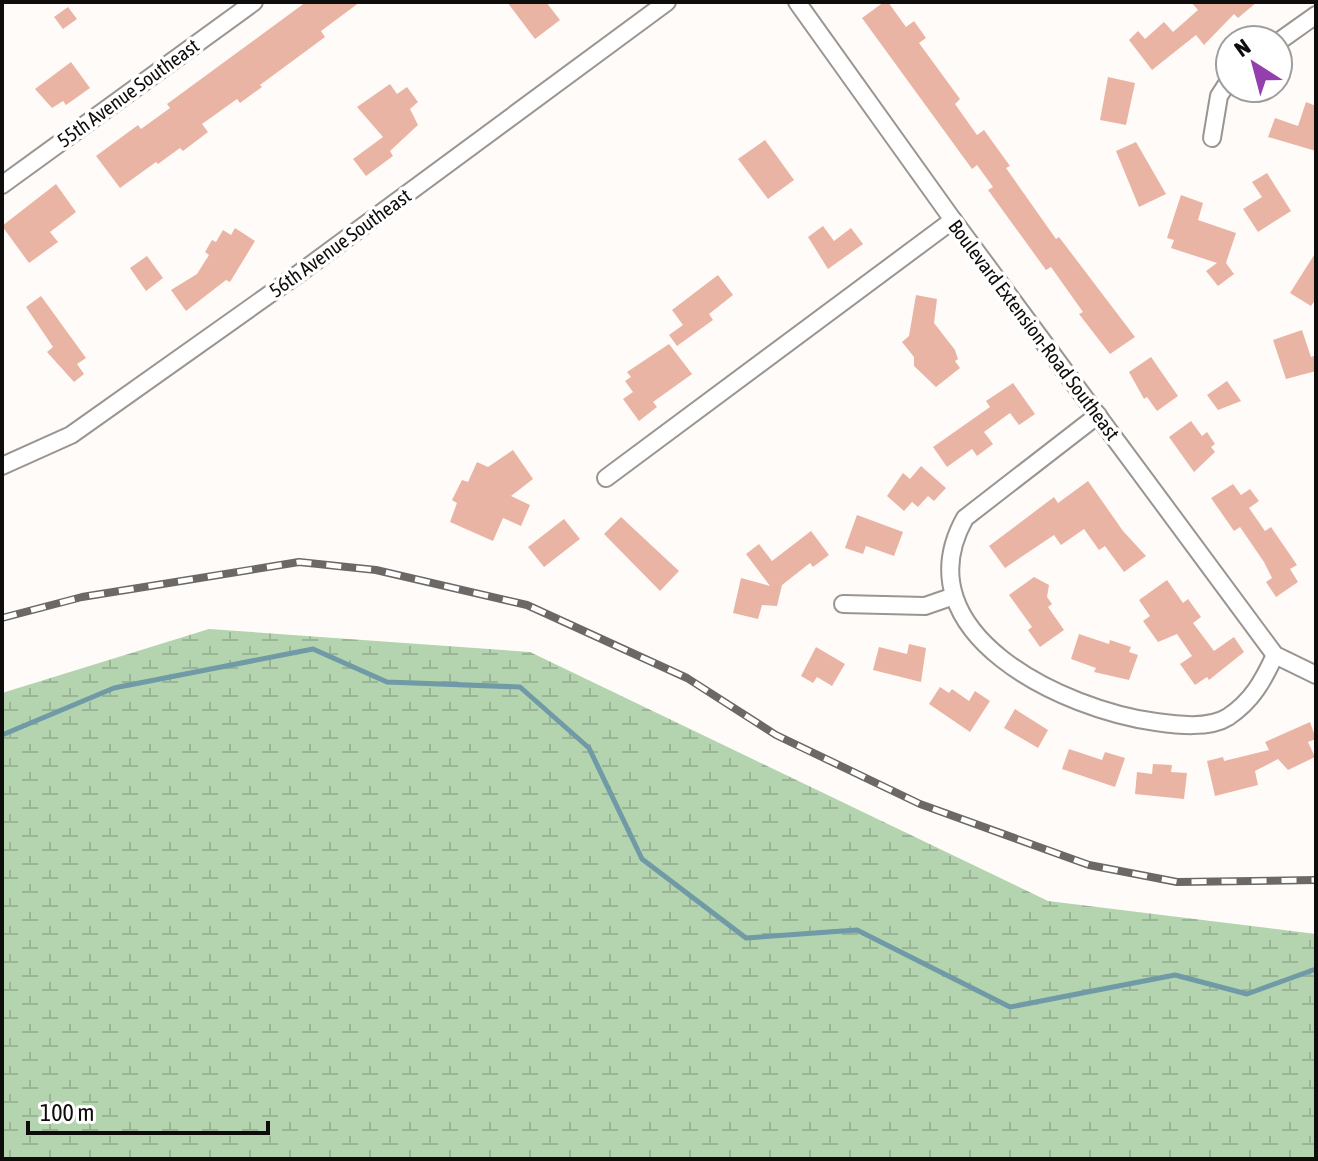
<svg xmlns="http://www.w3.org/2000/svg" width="1318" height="1161" font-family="'Asap Condensed',sans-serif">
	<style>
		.wetland { fill: url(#wetland-marsh) }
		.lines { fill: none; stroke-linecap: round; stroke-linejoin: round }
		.stream { stroke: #709aa6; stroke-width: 5 }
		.building { fill: #eab4a4 }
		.street-casing { stroke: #9b9590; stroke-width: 20 }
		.street { stroke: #fff; stroke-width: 16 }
		.rail-casing { stroke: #6b6866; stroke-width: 8 }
		.rail { stroke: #fff; stroke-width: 5; stroke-dasharray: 15; stroke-linecap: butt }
		.labels { text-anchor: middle; stroke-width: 7; stroke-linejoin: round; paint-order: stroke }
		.street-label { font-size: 20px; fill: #0f0d0b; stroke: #fff }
	</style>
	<defs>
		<pattern id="wetland-marsh" width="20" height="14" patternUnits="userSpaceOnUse" patternTransform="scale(2)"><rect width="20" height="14" fill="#b3d4af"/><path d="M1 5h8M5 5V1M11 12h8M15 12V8" fill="none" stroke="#99b595"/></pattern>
	</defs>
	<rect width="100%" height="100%" fill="#fffbf8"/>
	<polygon class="wetland" points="209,629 530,652 1048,901 1316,934 1316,1159 2,1159 2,693"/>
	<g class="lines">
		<polyline class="stream" points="2,735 114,688 313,649 387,682 520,687 589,748 642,859 746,938 857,930 1010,1007 1175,975 1247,994 1316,969"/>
	</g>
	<g class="building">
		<polygon points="306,2 360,2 321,31 325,37 260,85 262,87 240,103 237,99 202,124 208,132 183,151 180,148 158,164 156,162 120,188 96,156 138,125 141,129 170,108 167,104"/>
		<polygon points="507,2 546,2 560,20 535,39"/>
		<polygon points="884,2 888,2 906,27 914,21 926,38 919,43 960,99 955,104 977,135 984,130 1010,166 1006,168 1056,239 1059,237 1135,337 1110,354 1079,314 1083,312 1051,267 1046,270 988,190 993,187 977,165 972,169 862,18"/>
		<polygon points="1191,2 1257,2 1238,18 1234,14 1204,45 1196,35 1152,70 1129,40 1138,31 1145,39 1164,22 1173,32 1198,10"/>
		<polygon points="68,7 77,19 63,29 54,17"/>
		<polygon points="71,62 90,88 66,105 63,101 52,108 35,89"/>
		<polygon points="1108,77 1135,83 1126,125 1100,120"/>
		<polygon points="390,84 397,94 407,87 418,102 410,109 418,125 390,151 393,156 366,176 353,159 383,137 357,107"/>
		<polygon points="1306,102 1316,106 1316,151 1268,137 1275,118 1298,126"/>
		<polygon points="765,140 794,180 768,199 738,159"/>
		<polygon points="1136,142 1166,194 1139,207 1116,151"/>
		<polygon points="1267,173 1291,211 1258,232 1243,209 1262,197 1252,182"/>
		<polygon points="56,184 76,212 50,232 58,242 29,263 2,226"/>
		<polygon points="1181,195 1203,203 1198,220 1236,233 1226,263 1234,274 1218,286 1206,271 1217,263 1171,248 1174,240 1167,238"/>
		<polygon points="823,226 834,241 851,228 863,244 828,269 808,237"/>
		<polygon points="235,228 255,241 230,282 226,280 186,311 171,290 197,274 209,255 205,252 212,240 216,242 223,230 231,235"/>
		<polygon points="1316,252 1316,299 1311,306 1290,293"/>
		<polygon points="147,256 163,278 146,291 130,268"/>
		<polygon points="718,275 733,295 709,314 713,320 677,346 669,335 683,325 672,310"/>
		<polygon points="916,295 937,299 934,323 955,350 958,359 955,361 960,368 936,387 914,366 914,357 902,342 909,336"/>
		<polygon points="41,296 86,358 77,364 84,374 74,382 47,352 53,347 26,307"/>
		<polygon points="1302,330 1311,357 1316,355 1316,371 1286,379 1273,340"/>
		<polygon points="669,344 692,374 653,402 657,407 639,421 623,399 633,392 625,381 631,377 627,372"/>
		<polygon points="1151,357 1178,396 1157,411 1147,397 1144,399 1129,372"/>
		<polygon points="1227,381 1241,401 1218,410 1207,395"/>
		<polygon points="1013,383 1035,414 1019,425 1010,413 984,432 993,444 977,456 972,449 947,467 933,447 990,407 986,401"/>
		<polygon points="1191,421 1202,436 1207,432 1215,444 1211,447 1215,452 1194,472 1169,437"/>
		<polygon points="513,450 533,479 511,496 530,505 521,526 503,518 493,541 450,522 457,503 452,500 462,480 468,482 477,462 488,467"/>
		<polygon points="921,466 946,488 934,501 928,496 918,507 912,502 904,511 887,496 903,473 910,479"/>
		<polygon points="1088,481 1123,531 1146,556 1124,572 1105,546 1099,550 1084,529 1061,545 1054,535 1005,568 989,546 1054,497 1058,503"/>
		<polygon points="1233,484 1241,495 1250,489 1259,501 1249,508 1265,531 1271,527 1297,565 1290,569 1298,582 1276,597 1266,582 1272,578 1264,562 1240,527 1234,531 1211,498"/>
		<polygon points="857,515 903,532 894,556 866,546 863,554 845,548"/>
		<polygon points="621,517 679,571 660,591 604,534"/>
		<polygon points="564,519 580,539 544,567 528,547"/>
		<polygon points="811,531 829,555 813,567 810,563 782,585 777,606 762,605 758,619 733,613 741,578 770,586 746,554 759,544 772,561"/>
		<polygon points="1034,577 1049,585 1047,597 1052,604 1048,607 1064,630 1040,647 1028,630 1032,627 1009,595"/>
		<polygon points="1167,580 1183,603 1188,599 1201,617 1193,623 1214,651 1234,637 1244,652 1209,680 1207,677 1195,685 1180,664 1192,656 1177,634 1158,642 1143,621 1150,616 1139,600"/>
		<polygon points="1079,634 1109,644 1110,640 1131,647 1129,652 1138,655 1129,680 1094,672 1096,668 1071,659"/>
		<polygon points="909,644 926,648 921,682 873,670 879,647 907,654"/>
		<polygon points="816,647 845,664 832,686 817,677 813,683 801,676"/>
		<polygon points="940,687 949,693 952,689 969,701 975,691 990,701 970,732 929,704"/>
		<polygon points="1015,709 1048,730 1038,748 1004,728"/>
		<polygon points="1310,722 1316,739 1308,742 1315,757 1288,770 1278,759 1255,771 1258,785 1215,796 1207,761 1223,757 1224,761 1269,750 1265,742"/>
		<polygon points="1069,749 1102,760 1105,752 1125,758 1115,787 1062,769"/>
		<polygon points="1153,764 1172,765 1171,772 1187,773 1184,799 1135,794 1137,772 1152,774"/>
	</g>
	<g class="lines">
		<g class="street-casing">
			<g id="street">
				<polyline points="797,2 953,220 1275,655 1316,675"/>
				<polyline points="1278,42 1316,15"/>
				<polyline points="1212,138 1219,96 1230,79"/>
				<polyline points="2,185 254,2"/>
				<path d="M 1098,415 L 965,518 C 900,634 1065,710 1156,722 C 1177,725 1209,729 1228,717 C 1252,701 1263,681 1275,655"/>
				<polyline points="2,466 71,435 301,272 667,2"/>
				<polyline points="606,478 953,220"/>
				<polyline points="843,604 925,606 954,596"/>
			</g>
		</g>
		<use href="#street" class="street"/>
		<g class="rail-casing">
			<polyline id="rail" points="2,618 82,597 299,562 376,570 527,605 687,678 776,735 920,804 1089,865 1177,882 1316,880"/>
		</g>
		<use href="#rail" class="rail"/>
	</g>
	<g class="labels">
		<g class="street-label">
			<text transform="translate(128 93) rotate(-36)" y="7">55th Avenue Southeast</text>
			<text transform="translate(340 243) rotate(-36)" y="7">56th Avenue Southeast</text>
			<text transform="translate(1034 330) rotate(53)" y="7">Boulevard Extension-Road Southeast</text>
		</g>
	</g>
	<rect width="1318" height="1161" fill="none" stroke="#0f0d0b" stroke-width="8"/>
	<g transform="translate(1254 64) rotate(324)"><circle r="38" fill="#ffffff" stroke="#9f9e9d" stroke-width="2"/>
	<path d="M0-6L14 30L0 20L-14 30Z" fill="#953fad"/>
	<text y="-12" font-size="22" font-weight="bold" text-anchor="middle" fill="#0f0d0b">N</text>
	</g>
	<path d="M28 1121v12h240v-12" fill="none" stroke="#0f0d0b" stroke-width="4"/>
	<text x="40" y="1121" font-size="24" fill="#0f0d0b" stroke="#ffffff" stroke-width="6" paint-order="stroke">100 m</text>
</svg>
